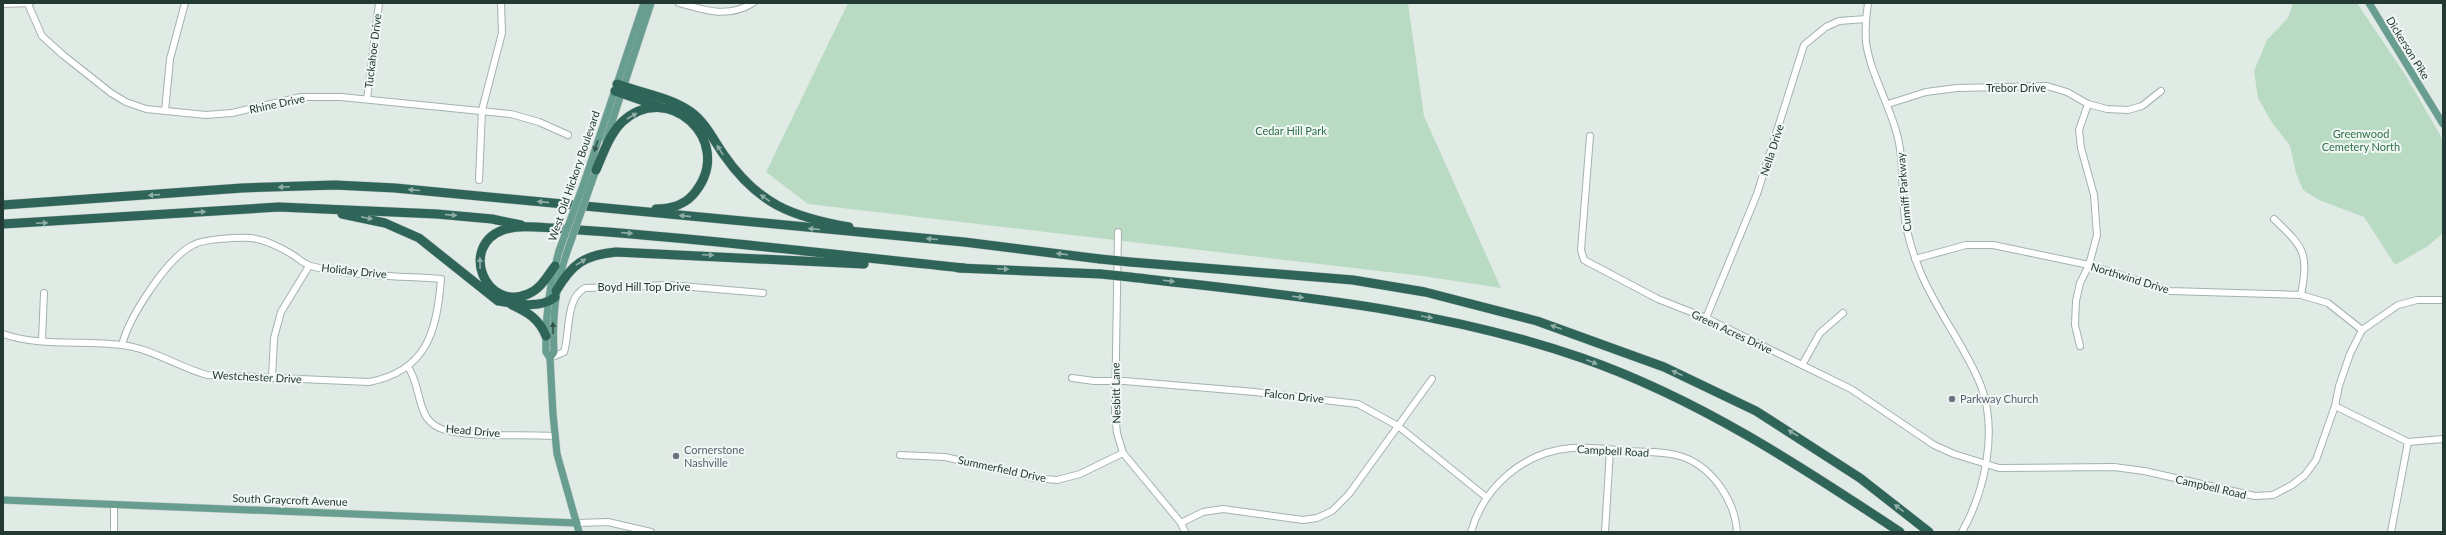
<svg xmlns="http://www.w3.org/2000/svg" width="2446" height="535" font-family="Lato,sans-serif">
	<style>
		.green { fill: #badbc3 }
		.lines { fill: none; stroke-linecap: round; stroke-linejoin: round }
		.minor-casing { stroke: #a4b2ad; stroke-width: 8 }
		.major-casing { stroke: #c1c8c6; stroke-width: 8 }
		.highway-casing { stroke: #c1c8c6; stroke-width: 10 }
		.minor { stroke: #fff; stroke-width: 6 }
		.major { stroke: #679e8f; stroke-width: 7 }
		.highway { stroke: #2f6559; stroke-width: 9 }
		.major-bridge-casing { stroke: #c1c8c6; stroke-width: 8; stroke-linecap: butt }
		.highway-bridge-casing { stroke: #c1c8c6; stroke-width: 10; stroke-linecap: butt }
		.major-bridge { stroke: #679e8f; stroke-width: 7 }
		.highway-bridge { stroke: #2f6559; stroke-width: 9 }
		.oneway { fill: #90aea6 }
		.oneway2 { fill: #33534a }
		.worship-dot { fill: #6b7280; stroke: #f1f7f4; stroke-width: 1.5 }
		.labels { text-anchor: middle; stroke-width: 4; stroke-linejoin: round; paint-order: stroke }
		.street-label { font-size: 11px; fill: #223a33; stroke: #f1f7f4 }
		.park-label { font-size: 11px; fill: #2e6f47; stroke: #f1f7f4 }
		.worship-label { font-size: 11px; fill: #5b616d; stroke: #f1f7f4; text-anchor: start }
	</style>
	<rect width="100%" height="100%" fill="#e1ebe6"/>
	<g class="green">
		<polygon points="848,3 1408,3 1424,116 1501,288 1422,276 808,204 766,172"/>
		<polygon points="2293,3 2357,3 2406,76 2443,140 2443,233 2428,246 2395,265 2364,217 2319,200 2303,190 2296,173 2290,146 2271,121 2258,98 2254,71 2267,40 2288,18"/>
	</g>
	<g class="lines">
		<g class="minor-casing">
			<g id="minor">
				<path d="M 679,3 C 706,11 728,18 753,3"/>
				<path d="M 1868,3 C 1866,16 1865,29 1866,42 C 1870,75 1895,113 1900,149 C 1903,169 1902,189 1904,209 C 1905,231 1912,251 1920,271 C 1936,311 1965,345 1981,386 C 1998,431 1985,491 1962,532"/>
				<polyline points="3,4 30,3"/>
				<polyline points="28,4 42,36 63,55 111,93 126,102 146,109 206,115 232,113 301,97 341,97 511,114 539,122 568,135"/>
				<polyline points="367,99 379,3"/>
				<polyline points="1888,104 1926,92 1957,88 2047,86 2067,92 2088,104 2107,109 2128,110 2142,106 2161,91"/>
				<polyline points="165,111 170,59 185,3"/>
				<polyline points="1590,136 1581,250 1584,260 1658,299 1706,318 1851,389 1934,445 1954,454 1999,468 2114,467 2144,471 2255,496 2273,495 2292,485 2305,475 2316,460 2335,406 2339,386 2350,354 2362,330 2398,305 2417,300 2443,300"/>
				<polyline points="479,180 482,110 502,33 501,3"/>
				<path d="M 2274,219 C 2304,248 2309,252 2301,295"/>
				<polyline points="1118,232 1115,413 1117,433 1123,453 1181,523 1185,532"/>
				<polyline points="1915,259 1966,245 1993,245 2089,265 2170,291 2301,295 2328,303 2362,330"/>
				<polyline points="1706,318 1757,194 1804,45 1826,27 1839,21 1866,19"/>
				<path d="M 3,334 C 40,347 83,340 121,345 C 151,348 178,367 207,375 L 369,382 C 427,371 437,331 441,279 C 402,276 347,276 311,266 C 304,264 298,258 293,255 C 280,247 264,239 250,238 C 238,237 203,239 193,245 C 167,258 129,317 122,345"/>
				<polyline points="42,340 44,293"/>
				<polyline points="2080,346 2075,325 2076,301 2080,283 2089,265 2097,235 2094,195 2081,148 2079,130 2088,104"/>
				<path d="M 550,358 L 564,352 C 570,334 565,298 585,288 L 669,285 L 763,293"/>
				<polyline points="1802,365 1820,333 1843,313"/>
				<path d="M 408,367 C 419,382 417,403 427,418 C 431,423 436,427 442,429 C 467,438 525,434 554,436"/>
				<polyline points="272,378 274,338 281,312 309,266"/>
				<polyline points="1072,378 1094,381 1124,381 1255,392 1358,404 1398,426 1486,497"/>
				<polyline points="2335,406 2408,442 2443,439"/>
				<polyline points="900,455 945,457 1034,478 1057,480 1080,474 1123,453"/>
				<polyline points="577,523 608,522 651,532"/>
				<polyline points="1181,523 1203,512 1223,509 1303,520 1317,518 1332,511 1349,494 1432,379"/>
				<polyline points="114,532 114,505"/>
				<path d="M 1471,532 C 1484,486 1524,452 1571,448 C 1589,447 1608,449 1626,451 C 1644,452 1666,451 1683,457 C 1713,468 1735,501 1737,532"/>
				<polyline points="1605,532 1610,450"/>
				<polyline points="2391,532 2408,442"/>
			</g>
		</g>
		<g class="major-casing">
			<g id="major">
				<polyline points="2369,3 2443,124"/>
				<polyline points="606,140 651,3"/>
				<polyline points="584,183 644,3"/>
				<polyline points="591,184 597,167"/>
				<path d="M 567,252 C 555,286 552,317 554,352 L 550,358 L 553,414 L 557,454 L 579,532"/>
				<path d="M 550,358 L 546,352 C 545,316 549,285 559,251"/>
				<polyline points="3,500 577,523"/>
			</g>
		</g>
		<g class="highway-casing">
			<g id="highway">
				<path d="M 617,84 C 641,93 670,97 691,112 C 706,123 714,141 724,155 C 758,204 792,217 849,227"/>
				<polyline points="615,91 661,107"/>
				<path d="M 596,170 C 603,154 609,135 622,122 C 667,79 735,140 696,191 C 687,204 671,209 656,209"/>
				<polyline points="3,205 242,188 335,185 395,188 964,242 1100,259"/>
				<path d="M 342,214 L 385,223 L 419,238 L 498,301 C 515,304 542,309 555,297"/>
				<polyline points="3,224 279,207 437,214 492,219 521,225"/>
				<polyline points="1130,262 1353,280 1425,292 1537,321 1664,367 1756,411 1860,478 1929,532"/>
				<path d="M 555,266 C 547,276 541,289 528,294 C 485,312 459,246 503,230 C 518,225 536,227 552,228 C 690,237 827,254 964,268"/>
				<polyline points="958,268 1101,274"/>
				<path d="M 1130,277 C 1282,295 1436,307 1582,358 C 1697,398 1799,465 1900,532"/>
				<path d="M 556,291 C 572,264 584,255 616,252 L 864,264"/>
				<path d="M 512,305 C 529,313 539,319 546,336"/>
			</g>
		</g>
		<use href="#minor" class="minor"/>
		<use href="#major" class="major"/>
		<use href="#highway" class="highway"/>
		<g class="major-bridge-casing">
			<g id="major-bridge">
				<polyline points="559,251 584,183"/>
				<polyline points="567,252 591,184"/>
			</g>
		</g>
		<g class="highway-bridge-casing">
			<g id="highway-bridge">
				<polyline points="1100,259 1130,262"/>
				<polyline points="1101,274 1130,277"/>
			</g>
		</g>
		<use href="#major-bridge" class="major-bridge"/>
		<use href="#highway-bridge" class="highway-bridge"/>
	</g>
	<defs><path id="oneway-solid" d="M-6-.8H1V-3.2L6.5 0L1 3.2V.8H-6Z"/></defs>
	<g class="oneway">
		<use href="#oneway-solid" transform="translate(632 116) rotate(-30)"/>
		<use href="#oneway-solid" transform="translate(720 150) rotate(-122)"/>
		<use href="#oneway-solid" transform="translate(284 187) rotate(178)"/>
		<use href="#oneway-solid" transform="translate(414 190) rotate(-175)"/>
		<use href="#oneway-solid" transform="translate(154 195) rotate(176)"/>
		<use href="#oneway-solid" transform="translate(765 198) rotate(-145)"/>
		<use href="#oneway-solid" transform="translate(543 202) rotate(-174)"/>
		<use href="#oneway-solid" transform="translate(200 212) rotate(-5)"/>
		<use href="#oneway-solid" transform="translate(451 215) rotate(5)"/>
		<use href="#oneway-solid" transform="translate(685 216) rotate(-174)"/>
		<use href="#oneway-solid" transform="translate(367 218) rotate(12)"/>
		<use href="#oneway-solid" transform="translate(42 223) rotate(-2)"/>
		<use href="#oneway-solid" transform="translate(814 229) rotate(-175)"/>
		<use href="#oneway-solid" transform="translate(627 233) rotate(5)"/>
		<use href="#oneway-solid" transform="translate(932 239) rotate(-175)"/>
		<use href="#oneway-solid" transform="translate(1062 254) rotate(-173)"/>
		<use href="#oneway-solid" transform="translate(708 255) rotate(2)"/>
		<use href="#oneway-solid" transform="translate(581 262) rotate(-32)"/>
		<use href="#oneway-solid" transform="translate(480 263) rotate(-91)"/>
		<use href="#oneway-solid" transform="translate(1003 269) rotate(3)"/>
		<use href="#oneway-solid" transform="translate(1169 281) rotate(7)"/>
		<use href="#oneway-solid" transform="translate(1298 297) rotate(7)"/>
		<use href="#oneway-solid" transform="translate(1427 317) rotate(10)"/>
		<use href="#oneway-solid" transform="translate(1556 327) rotate(-161)"/>
		<use href="#oneway-solid" transform="translate(1592 362) rotate(22)"/>
		<use href="#oneway-solid" transform="translate(1677 373) rotate(-156)"/>
		<use href="#oneway-solid" transform="translate(1793 433) rotate(-148)"/>
		<use href="#oneway-solid" transform="translate(1899 508) rotate(-142)"/>
	</g>
	<g class="oneway2">
		<use href="#oneway-solid" transform="translate(596 146) rotate(108)"/>
		<use href="#oneway-solid" transform="translate(553 328) rotate(-91)"/>
	</g>
	<g class="worship-dot">
		<circle cx="1952" cy="399" r="4"/>
		<circle cx="676" cy="456" r="4"/>
	</g>
	<g class="labels">
		<g class="street-label">
			<text transform="translate(2408 48) rotate(58)" y="4">Dickerson Pike</text>
			<text transform="translate(373 51) rotate(-83)" y="4">Tuckahoe Drive</text>
			<text x="2016" y="92">Trebor Drive</text>
			<text transform="translate(277 104) rotate(-12)" y="4">Rhine Drive</text>
			<text transform="translate(1772 150) rotate(-72)" y="4">Nella Drive</text>
			<text transform="translate(574 176) rotate(-71)" y="4">West Old Hickory Boulevard</text>
			<text transform="translate(1904 192) rotate(-95)" y="4">Cunniff Parkway</text>
			<text transform="translate(354 271) rotate(6)" y="4">Holiday Drive</text>
			<text transform="translate(2130 278) rotate(17)" y="4">Northwind Drive</text>
			<text x="644" y="291">Boyd Hill Top Drive</text>
			<text transform="translate(1732 332) rotate(25)" y="4">Green Acres Drive</text>
			<text transform="translate(257 377) rotate(3)" y="4">Westchester Drive</text>
			<text transform="translate(1116 393) rotate(-91)" y="4">Nesbitt Lane</text>
			<text transform="translate(1294 396) rotate(6)" y="4">Falcon Drive</text>
			<text transform="translate(473 431) rotate(5)" y="4">Head Drive</text>
			<text transform="translate(1613 451) rotate(3)" y="4">Campbell Road</text>
			<text transform="translate(1002 469) rotate(12)" y="4">Summerfield Drive</text>
			<text transform="translate(2211 487) rotate(13)" y="4">Campbell Road</text>
			<text transform="translate(290 500) rotate(2)" y="4">South Graycroft Avenue</text>
		</g>
		<g class="park-label">
			<text x="1291" y="135">Cedar Hill Park</text>
			<text x="2361" y="138">Greenwood<tspan x="2361" dy="13">Cemetery North</tspan></text>
		</g>
		<g class="worship-label">
			<text x="1960" y="403">Parkway Church</text>
			<text x="684" y="454">Cornerstone<tspan x="684" dy="13">Nashville</tspan></text>
		</g>
	</g>
	<rect width="2446" height="535" fill="none" stroke="#223a33" stroke-width="8"/>
</svg>
